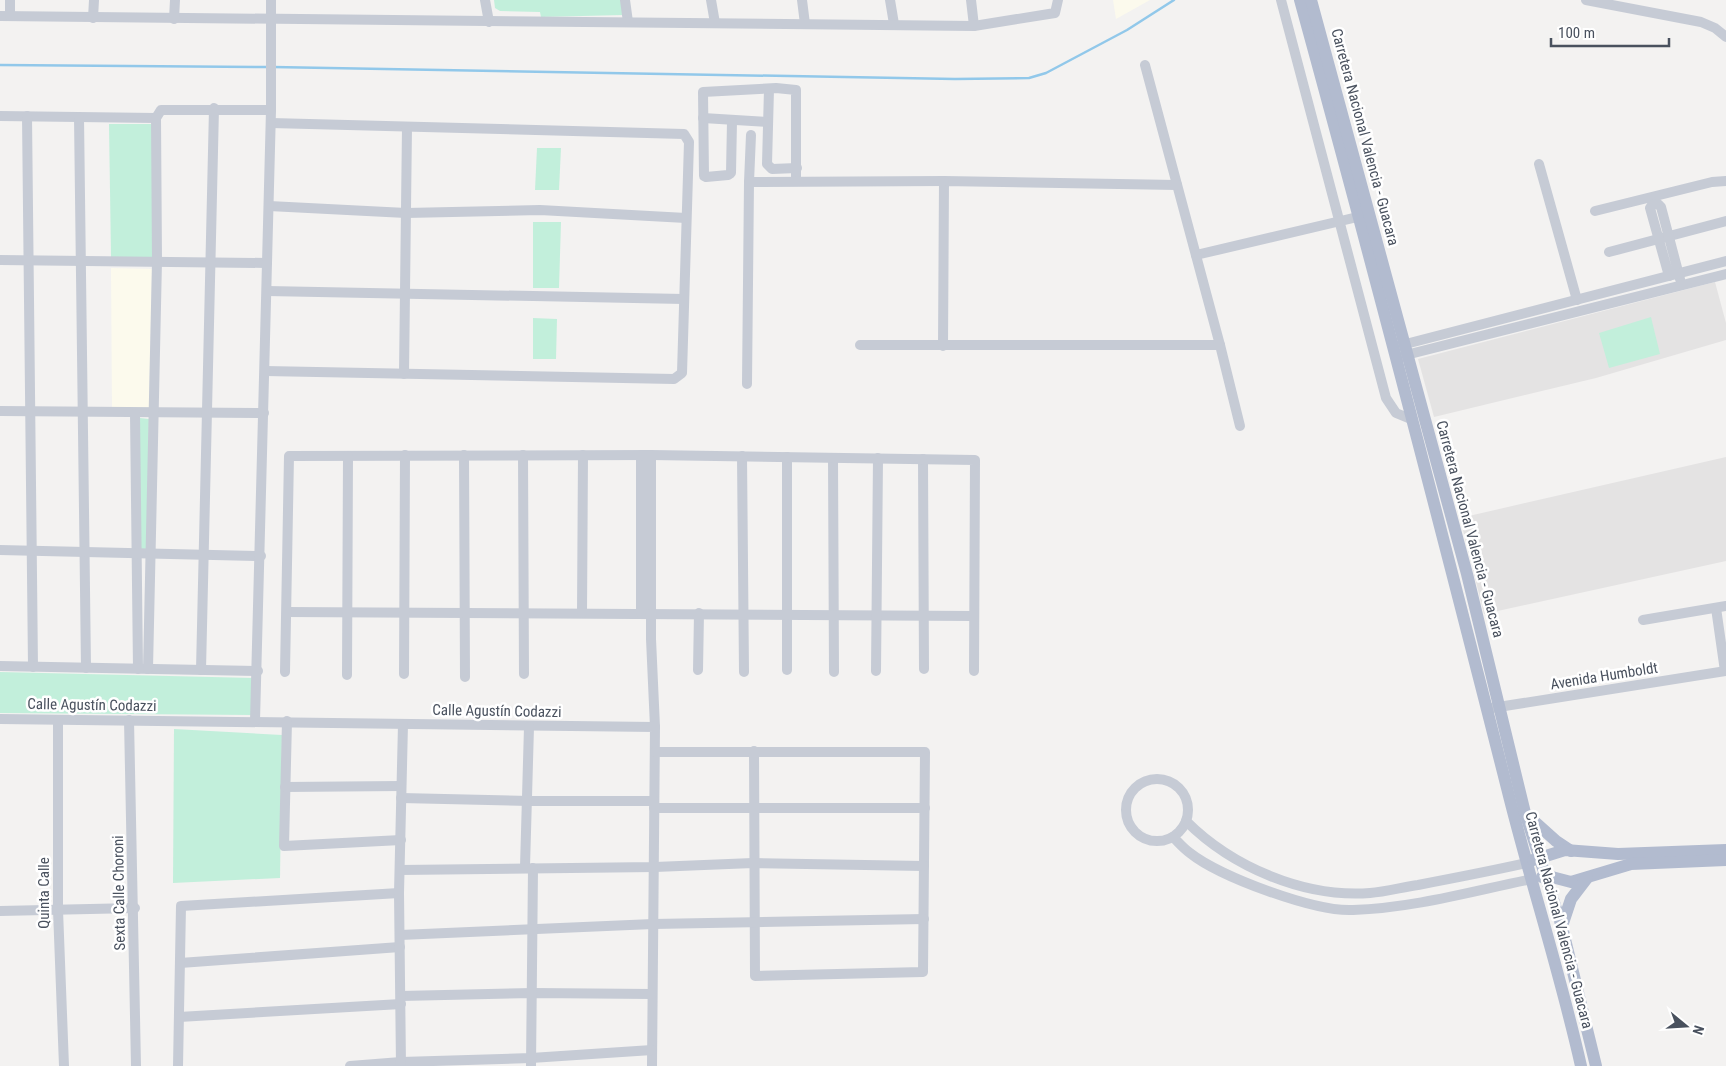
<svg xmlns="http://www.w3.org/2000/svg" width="1726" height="1066" font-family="'Roboto Condensed',sans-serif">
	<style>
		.commercial { fill: #fcfaed }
		.education { fill: #e4e3e3 }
		.green { fill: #c2efdb }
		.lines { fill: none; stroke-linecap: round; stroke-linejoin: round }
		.stream { stroke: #91c8ea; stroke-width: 2.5 }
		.minor { stroke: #c6cbd5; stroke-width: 10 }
		.major { stroke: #b2bbcf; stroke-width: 12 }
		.labels { text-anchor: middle; stroke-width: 5; stroke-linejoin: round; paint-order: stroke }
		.street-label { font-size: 15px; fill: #49515e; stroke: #fff }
	</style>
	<rect width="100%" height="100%" fill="#f3f2f1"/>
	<g class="commercial">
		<polygon points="1113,0 1150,0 1116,19"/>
		<polygon points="111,268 152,269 149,409 112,409"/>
	</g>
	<g class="education">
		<polygon points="1715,282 1726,323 1726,340 1596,378 1434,417 1418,359"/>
		<polygon points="1726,457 1726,561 1484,614 1460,518"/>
	</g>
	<g class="green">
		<polygon points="494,0 622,0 623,15 541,17 540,12 500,11 495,8"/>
		<polygon points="109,124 154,124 153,258 111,257"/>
		<polygon points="537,148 561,148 559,190 535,190"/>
		<polygon points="533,222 561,222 559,288 533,288"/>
		<polygon points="1651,317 1660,354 1609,368 1599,333"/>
		<polygon points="533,318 557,319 556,359 533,359"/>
		<polygon points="140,418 149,419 147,549 140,549"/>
		<polygon points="0,672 254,678 252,715 0,713"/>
		<polygon points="174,729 282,735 280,878 173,883"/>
	</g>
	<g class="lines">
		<g class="stream">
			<polyline points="0,65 268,67"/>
			<polyline points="273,67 955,79 1029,78 1046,73 1127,30 1174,0"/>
		</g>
		<g class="minor">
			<polyline points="485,0 489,22"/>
			<polyline points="625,0 628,22"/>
			<polyline points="711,0 715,23"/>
			<polyline points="802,0 805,24"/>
			<polyline points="890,0 894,24"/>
			<polyline points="971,0 974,26"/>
			<polyline points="1281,0 1386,398 1396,413 1413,420"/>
			<polyline points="1586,0 1701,22 1715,28 1726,37"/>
			<polyline points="0,16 974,26 1055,13 1058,0"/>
			<polyline points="10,16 10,0"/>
			<polyline points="93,18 94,0"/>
			<polyline points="174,19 175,0"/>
			<polyline points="769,89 767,164 772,169 797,168"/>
			<polyline points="0,116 156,118"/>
			<polyline points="27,116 33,667"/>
			<polyline points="79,117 86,668"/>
			<polyline points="703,118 767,122"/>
			<polyline points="732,121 731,173 728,175 706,177 704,176 703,92 776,88 796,90 796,181"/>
			<polyline points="1539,164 1577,300"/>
			<polyline points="749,182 751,135"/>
			<polyline points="269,206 406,213 540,210 686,218"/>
			<polyline points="1595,211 1712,182 1726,181"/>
			<polyline points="1609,252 1726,221"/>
			<polyline points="1196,255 1366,215"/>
			<polyline points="0,260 267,263"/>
			<polyline points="1669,276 1650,208 1652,205 1658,204 1661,207 1680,279"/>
			<polyline points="267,291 684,299"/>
			<polyline points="860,345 1220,345 1145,65"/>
			<polyline points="1220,345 1240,426"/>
			<polyline points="943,346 944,181 1177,185"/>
			<polyline points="1398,346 1726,261"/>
			<polyline points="1402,356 1726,274"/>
			<polyline points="265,371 674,379 682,373 689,142 684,134 271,123"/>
			<polyline points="404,374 407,127"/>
			<polyline points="747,384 749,182 944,181"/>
			<polyline points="0,411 264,413"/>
			<polyline points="135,414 138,669"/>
			<polyline points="464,455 465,677"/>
			<polyline points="523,455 524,674"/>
			<polyline points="651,455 651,639 655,727"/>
			<polyline points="742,456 744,672"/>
			<polyline points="787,457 787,670"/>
			<polyline points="833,458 834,672"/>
			<polyline points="923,459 924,669"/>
			<polyline points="0,550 261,556"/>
			<polyline points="1716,608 1725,671"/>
			<polyline points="287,612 973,616"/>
			<polyline points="582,613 583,455"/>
			<polyline points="641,613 641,455"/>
			<polyline points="1643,620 1726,606"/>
			<polyline points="0,666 258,671"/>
			<polyline points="148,669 157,261 156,118 161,110 271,110"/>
			<polyline points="201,670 214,108"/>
			<polyline points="698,670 699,613"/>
			<polyline points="876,671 878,458"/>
			<polyline points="285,672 289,456 651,455 975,460 974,671"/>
			<polyline points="404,674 405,455"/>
			<polyline points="347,675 348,456"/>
			<polyline points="1492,708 1726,671"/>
			<polyline points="0,719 655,727 652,1066"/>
			<polyline points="58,720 58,910 64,1066"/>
			<polyline points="129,720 136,1066"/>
			<polyline points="255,721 271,110 271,0"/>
			<polyline points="287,721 284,846 401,840"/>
			<polyline points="655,752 925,752 923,972 755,976 754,751"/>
			<circle cx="1157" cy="810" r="31"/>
			<polyline points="285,787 401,786"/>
			<polyline points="401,798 529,801 654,801"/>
			<polyline points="654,808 925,808"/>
			<path d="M 1186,821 C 1232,867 1304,898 1370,893 C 1386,892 1403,887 1418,885 C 1455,878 1491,871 1527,863"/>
			<path d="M 1173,837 C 1179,843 1184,849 1190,853 C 1220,877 1315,912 1353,910 C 1414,908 1473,891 1532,879"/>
			<polyline points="525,867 529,727"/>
			<polyline points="400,870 655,867 753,863 924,866"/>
			<polyline points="0,911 135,908"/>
			<polyline points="400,935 653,924 924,919"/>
			<polyline points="180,963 400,947"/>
			<polyline points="401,996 533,993 652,994"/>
			<polyline points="179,1017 401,1004"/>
			<polyline points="178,1066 181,906 399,893"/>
			<polyline points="350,1066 401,1062 531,1058 652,1050"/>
			<polyline points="401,1066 399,893 403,724"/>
			<polyline points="531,1066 533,868"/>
		</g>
		<g class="major">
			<path d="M 1300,0 C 1372,262 1440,524 1507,788 C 1530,881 1560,972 1581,1066"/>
			<polyline points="1311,0 1467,574 1525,813 1562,927 1596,1066"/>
			<polyline points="1527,815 1556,841 1571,851"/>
			<polyline points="1533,860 1565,850 1618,854 1726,850"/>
			<polyline points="1542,877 1548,876 1571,882 1631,864 1726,860"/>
			<polyline points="1562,926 1571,899 1587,878"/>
		</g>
	</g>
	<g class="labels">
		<g class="street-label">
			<text transform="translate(1365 137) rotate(75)" y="5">Carretera Nacional Valencia - Guacara</text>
			<text transform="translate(1470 529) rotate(75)" y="5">Carretera Nacional Valencia - Guacara</text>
			<text transform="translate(1604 676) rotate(-9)" y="5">Avenida Humboldt</text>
			<text transform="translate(92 705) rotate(1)" y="5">Calle Agustín Codazzi</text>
			<text transform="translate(497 711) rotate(1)" y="5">Calle Agustín Codazzi</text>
			<text transform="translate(44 893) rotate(-90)" y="5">Quinta Calle</text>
			<text transform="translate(119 893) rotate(-91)" y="5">Sexta Calle Choroni</text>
			<text transform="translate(1559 920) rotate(75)" y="5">Carretera Nacional Valencia - Guacara</text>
		</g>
	</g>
	<g transform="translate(1686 1026) rotate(108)" stroke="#ffffff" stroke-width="4" paint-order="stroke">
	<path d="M0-4L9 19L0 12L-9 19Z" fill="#49515e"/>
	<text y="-8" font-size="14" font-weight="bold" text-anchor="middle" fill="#49515e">N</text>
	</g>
	<path d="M1551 38v8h118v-8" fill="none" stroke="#49515e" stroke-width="2.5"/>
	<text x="1558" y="38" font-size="15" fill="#49515e" stroke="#ffffff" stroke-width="4" paint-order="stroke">100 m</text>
</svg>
